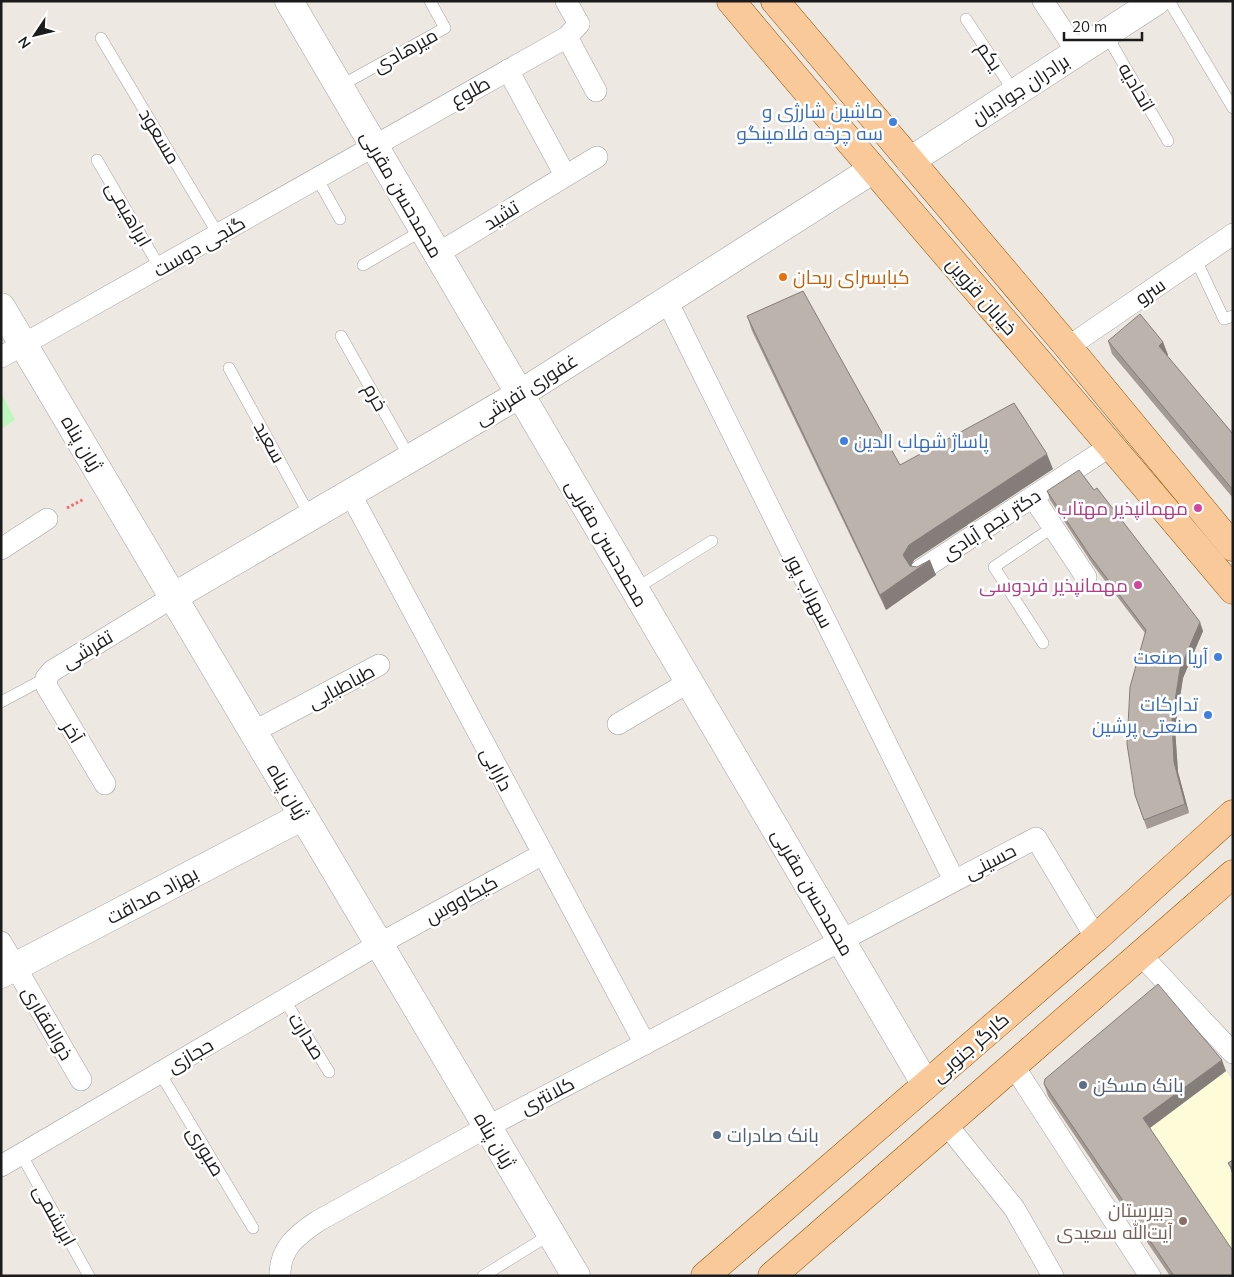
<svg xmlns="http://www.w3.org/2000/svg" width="1234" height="1277" font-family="Mulish,Cairo,sans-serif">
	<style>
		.education { fill: #fefbd8 }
		.park { fill: #bdf7be }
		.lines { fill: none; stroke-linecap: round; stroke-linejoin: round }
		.service-casing { stroke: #a2a2a2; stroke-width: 12 }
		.minor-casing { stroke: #a2a2a2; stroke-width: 22 }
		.tertiary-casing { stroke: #a2a2a2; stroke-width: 29 }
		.primary-casing { stroke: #8e5604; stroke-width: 29 }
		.path { stroke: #f56d69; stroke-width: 3; stroke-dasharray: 2.5 2.5; stroke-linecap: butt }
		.service { stroke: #fff; stroke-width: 11 }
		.minor { stroke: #fff; stroke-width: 21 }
		.tertiary { stroke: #fff; stroke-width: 28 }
		.primary { stroke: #f9c99a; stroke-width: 28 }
		.wall { fill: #a39a95 }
		.shaded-wall { fill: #847d79 }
		.building { fill: #bdb3ad; stroke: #847d79 }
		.shop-dot { fill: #3f7fe0; stroke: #fff; stroke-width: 2 }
		.food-dot { fill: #e8710a; stroke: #fff; stroke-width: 2 }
		.hotel-dot { fill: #d1479c; stroke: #fff; stroke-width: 2 }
		.service-dot { fill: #5c6f8a; stroke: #fff; stroke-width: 2 }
		.education-dot { fill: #8d6e63; stroke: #fff; stroke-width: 2 }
		.labels { text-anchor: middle; stroke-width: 5; stroke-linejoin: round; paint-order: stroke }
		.street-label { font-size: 19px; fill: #1b1b1b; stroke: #fff }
		.shop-label { font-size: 19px; fill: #366cbe; stroke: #fff; text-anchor: end }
		.food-label { font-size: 19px; fill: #c56008; stroke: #fff; text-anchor: start }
		.hotel-label { font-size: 19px; fill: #b23c85; stroke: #fff; text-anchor: end }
		.service-label { font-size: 19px; fill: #4e5e75; stroke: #fff; text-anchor: start }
		.education-label { font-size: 19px; fill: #785e54; stroke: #fff; text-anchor: end }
	</style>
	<rect width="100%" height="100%" fill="#ede8e1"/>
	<polygon class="education" points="1226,1071 1233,1081 1233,1276 1097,1167"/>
	<polygon class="park" points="1,392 15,420 1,429"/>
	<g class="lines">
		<g class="service-casing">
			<g id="service">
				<polyline points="1169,1 1233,108"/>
				<polyline points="966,19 1015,93"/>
				<polyline points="1106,34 1168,141"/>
				<polyline points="101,38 218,234"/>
				<polyline points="340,86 445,28 430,1"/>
				<polyline points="97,160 160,268"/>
				<polyline points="317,178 340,219"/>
				<polyline points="1196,260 1224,319 1233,316"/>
				<polyline points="363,265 423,230"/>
				<polyline points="341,336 410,458"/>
				<polyline points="229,368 310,516"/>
				<polyline points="635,589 712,541"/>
				<polyline points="1043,643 994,567 1053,527"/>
				<polyline points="1,702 46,678"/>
				<polyline points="284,999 329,1072"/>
				<polyline points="160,1073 253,1228"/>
				<polyline points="21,1154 89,1276"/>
				<polyline points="483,1276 551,1234"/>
			</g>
		</g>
		<g class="minor-casing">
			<g id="minor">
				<polyline points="566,1 579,24 567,37"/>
				<polyline points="1043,1 1077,52"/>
				<polyline points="508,70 565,175"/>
				<polyline points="437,254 597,157"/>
				<polyline points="667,301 954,880"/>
				<polyline points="1068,347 1233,234"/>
				<polyline points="1,357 567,37 596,91"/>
				<polyline points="350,493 645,1044"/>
				<polyline points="1033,497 1086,577"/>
				<polyline points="1,549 47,519"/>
				<polyline points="921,570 1112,445"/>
				<polyline points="618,724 689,682"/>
				<polyline points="253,732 379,665"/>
				<polyline points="105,784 47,687 46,678 52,671 173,597"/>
				<polyline points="1,942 81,1080"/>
				<polyline points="1140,954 1233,1053"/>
				<polyline points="1013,1065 1150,1276"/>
				<polyline points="946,1124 1014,1208 1053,1276"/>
				<polyline points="1,1166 379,944 543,854"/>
				<path d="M 280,1276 C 279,1249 297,1235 318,1221 L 487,1127 L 1036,838 L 1096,938"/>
			</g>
		</g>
		<g class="tertiary-casing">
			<g id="tertiary">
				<polyline points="289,1 926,1085"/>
				<polyline points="910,161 1156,1"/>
				<polyline points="1,307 576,1276"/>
				<polyline points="173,597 520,394 872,170"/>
				<polyline points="1,974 303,816"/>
			</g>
		</g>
		<g class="primary-casing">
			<g id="primary">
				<path d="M 731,1 C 896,199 1067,392 1233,590"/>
				<polyline points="775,1 1068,347 1233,547"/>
				<polyline points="705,1276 1096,938 1233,814"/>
				<polyline points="772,1276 1233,874"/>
			</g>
		</g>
		<polyline class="path" points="67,508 84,499"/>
		<use href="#service" class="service"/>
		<use href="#minor" class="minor"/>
		<use href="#tertiary" class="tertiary"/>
		<use href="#primary" class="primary"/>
	</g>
	<g class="wall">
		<polygon points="747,316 900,465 1053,469 914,560 911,566 936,575 886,610 752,331"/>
		<polygon points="1108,341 1163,342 1168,355 1167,356 1233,434 1233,498 1112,354"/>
		<polygon points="1047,491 1203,631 1183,678 1175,729 1178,772 1189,813 1147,829 1135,795 1145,633 1093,565 1050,500"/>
		<polygon points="1226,1071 1150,1128 1233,1276 1170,1276 1048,1096 1044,1084"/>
		<polygon points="1233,1160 1233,1175 1228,1163"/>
	</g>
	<g class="shaded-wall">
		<polygon points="1163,342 1168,355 1164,359 1159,346"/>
		<polygon points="1047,454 1053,469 914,560 909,570 903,555 909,545"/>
		<polygon points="930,560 936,575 886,610 880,595"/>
		<polygon points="1200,622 1203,631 1183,678 1175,729 1178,772 1189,813 1185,804 1174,762 1172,720 1180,669"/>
		<polygon points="1222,1060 1226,1071 1147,1130 1143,1118"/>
	</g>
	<g class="building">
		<polygon points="803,291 900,465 1014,403 1047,454 909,545 903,555 910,566 917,567 930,560 880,595 747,316"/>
		<polygon points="1140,314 1163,342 1159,346 1233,434 1233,490 1108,341"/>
		<polygon points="1079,470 1094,490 1097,488 1200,622 1180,669 1172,720 1174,762 1185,804 1144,820 1135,795 1127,744 1130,687 1146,630 1090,556 1047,491"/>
		<polygon points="1158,984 1222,1060 1143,1118 1233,1251 1233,1276 1174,1276 1044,1084 1045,1079"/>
		<polygon points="1233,1160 1233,1170 1228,1163"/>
	</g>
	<g class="shop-dot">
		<circle cx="893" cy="122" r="5"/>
		<circle cx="844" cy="441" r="5"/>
		<circle cx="1218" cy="657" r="5"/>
		<circle cx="1208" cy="715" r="5"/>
	</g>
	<circle class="food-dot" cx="783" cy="277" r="5"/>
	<g class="hotel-dot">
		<circle cx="1198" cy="508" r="5"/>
		<circle cx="1138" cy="585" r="5"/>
	</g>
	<g class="service-dot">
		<circle cx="1083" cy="1085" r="5"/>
		<circle cx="717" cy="1135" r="5"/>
	</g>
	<circle class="education-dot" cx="1183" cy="1221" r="5"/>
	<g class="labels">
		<g class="street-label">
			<text transform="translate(405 50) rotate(-29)" y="7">میرهادی</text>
			<text transform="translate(990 56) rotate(56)" y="7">یکم</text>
			<text transform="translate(1137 87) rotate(60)" y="7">اتحادیه</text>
			<text transform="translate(1020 89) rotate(-33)" y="7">برادران جوادیان</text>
			<text transform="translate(470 91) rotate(-29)" y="7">طلوع</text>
			<text transform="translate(160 136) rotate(59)" y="7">مسعود</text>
			<text transform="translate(402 194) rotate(60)" y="7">محمدحسن مقربی</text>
			<text transform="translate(129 214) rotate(60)" y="7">ابراهیمی</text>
			<text transform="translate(501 215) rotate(-32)" y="7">تشید</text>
			<text transform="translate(199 246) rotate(-30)" y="7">گنجی دوست</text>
			<text transform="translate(1150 291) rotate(-34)" y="7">سرو</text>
			<text transform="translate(982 296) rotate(49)" y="7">خیابان قزوین</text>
			<text transform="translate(526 389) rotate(-32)" y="7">غفوری تفرشی</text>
			<text transform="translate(376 397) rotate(61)" y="7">خرم</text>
			<text transform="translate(270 442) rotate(61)" y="7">سعید</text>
			<text transform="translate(82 443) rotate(59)" y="7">ژیان پناه</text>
			<text transform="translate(991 524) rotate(-33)" y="7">دکتر نجم آبادی</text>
			<text transform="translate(607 543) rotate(60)" y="7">محمدحسن مقربی</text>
			<text transform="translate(810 591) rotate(63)" y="7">سهراب پور</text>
			<text transform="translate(87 649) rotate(-31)" y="7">تفرشی</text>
			<text transform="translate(341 686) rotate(-28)" y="7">طباطبایی</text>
			<text transform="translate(73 732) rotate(59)" y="7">آخر</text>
			<text transform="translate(497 769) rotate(62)" y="7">دارابی</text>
			<text transform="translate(288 791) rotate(59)" y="7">ژیان پناه</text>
			<text transform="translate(990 861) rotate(-27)" y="7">حسینی</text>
			<text transform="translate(813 892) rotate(60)" y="7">محمدحسن مقربی</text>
			<text transform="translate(152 895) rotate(-28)" y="7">بهزاد صداقت</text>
			<text transform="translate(461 899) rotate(-29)" y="7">کیکاووس</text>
			<text transform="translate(48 1023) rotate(60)" y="7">ذوالفقاری</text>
			<text transform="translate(307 1036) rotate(58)" y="7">صدارت</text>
			<text transform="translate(970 1047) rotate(-41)" y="7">کارگر جنوبی</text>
			<text transform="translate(190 1055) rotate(-30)" y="7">حجازی</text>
			<text transform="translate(547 1095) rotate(-28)" y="7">کلانتری</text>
			<text transform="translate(495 1140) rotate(59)" y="7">ژیان پناه</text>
			<text transform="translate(206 1151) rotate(59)" y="7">صبوری</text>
			<text transform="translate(55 1215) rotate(61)" y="7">ابریشمی</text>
		</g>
		<g class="shop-label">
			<text x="883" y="118">ماشین شارژی و<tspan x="883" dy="22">سه چرخه فلامینگو</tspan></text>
			<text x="854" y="448" text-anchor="start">پاساژ شهاب الدین</text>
			<text x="1208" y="664">آریا صنعت</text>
			<text x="1198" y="711">تدارکات<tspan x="1198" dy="22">صنعتی پرشین</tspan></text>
		</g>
		<g class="food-label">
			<text x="793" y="284">کبابسرای ریحان</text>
		</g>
		<g class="hotel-label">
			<text x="1188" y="515">مهمانپذیر مهتاب</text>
			<text x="1128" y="592">مهمانپذیر فردوسی</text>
		</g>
		<g class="service-label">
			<text x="1093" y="1092">بانک مسکن</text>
			<text x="727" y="1142">بانک صادرات</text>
		</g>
		<g class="education-label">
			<text x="1173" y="1217">دبیرستان<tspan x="1173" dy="22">آیت‌الله سعیدی</tspan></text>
		</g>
	</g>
	<rect width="1234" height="1277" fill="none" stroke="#1b1b1b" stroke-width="5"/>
	<g transform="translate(35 35) rotate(235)" stroke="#ffffff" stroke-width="4" paint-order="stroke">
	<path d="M0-4L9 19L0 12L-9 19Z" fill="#1b1b1b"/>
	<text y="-8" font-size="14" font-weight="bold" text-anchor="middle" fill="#1b1b1b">N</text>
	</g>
	<path d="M1064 32v8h78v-8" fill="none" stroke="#1b1b1b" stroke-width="2.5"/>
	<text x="1072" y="32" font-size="15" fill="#1b1b1b" stroke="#ffffff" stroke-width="4" paint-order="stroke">20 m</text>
</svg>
